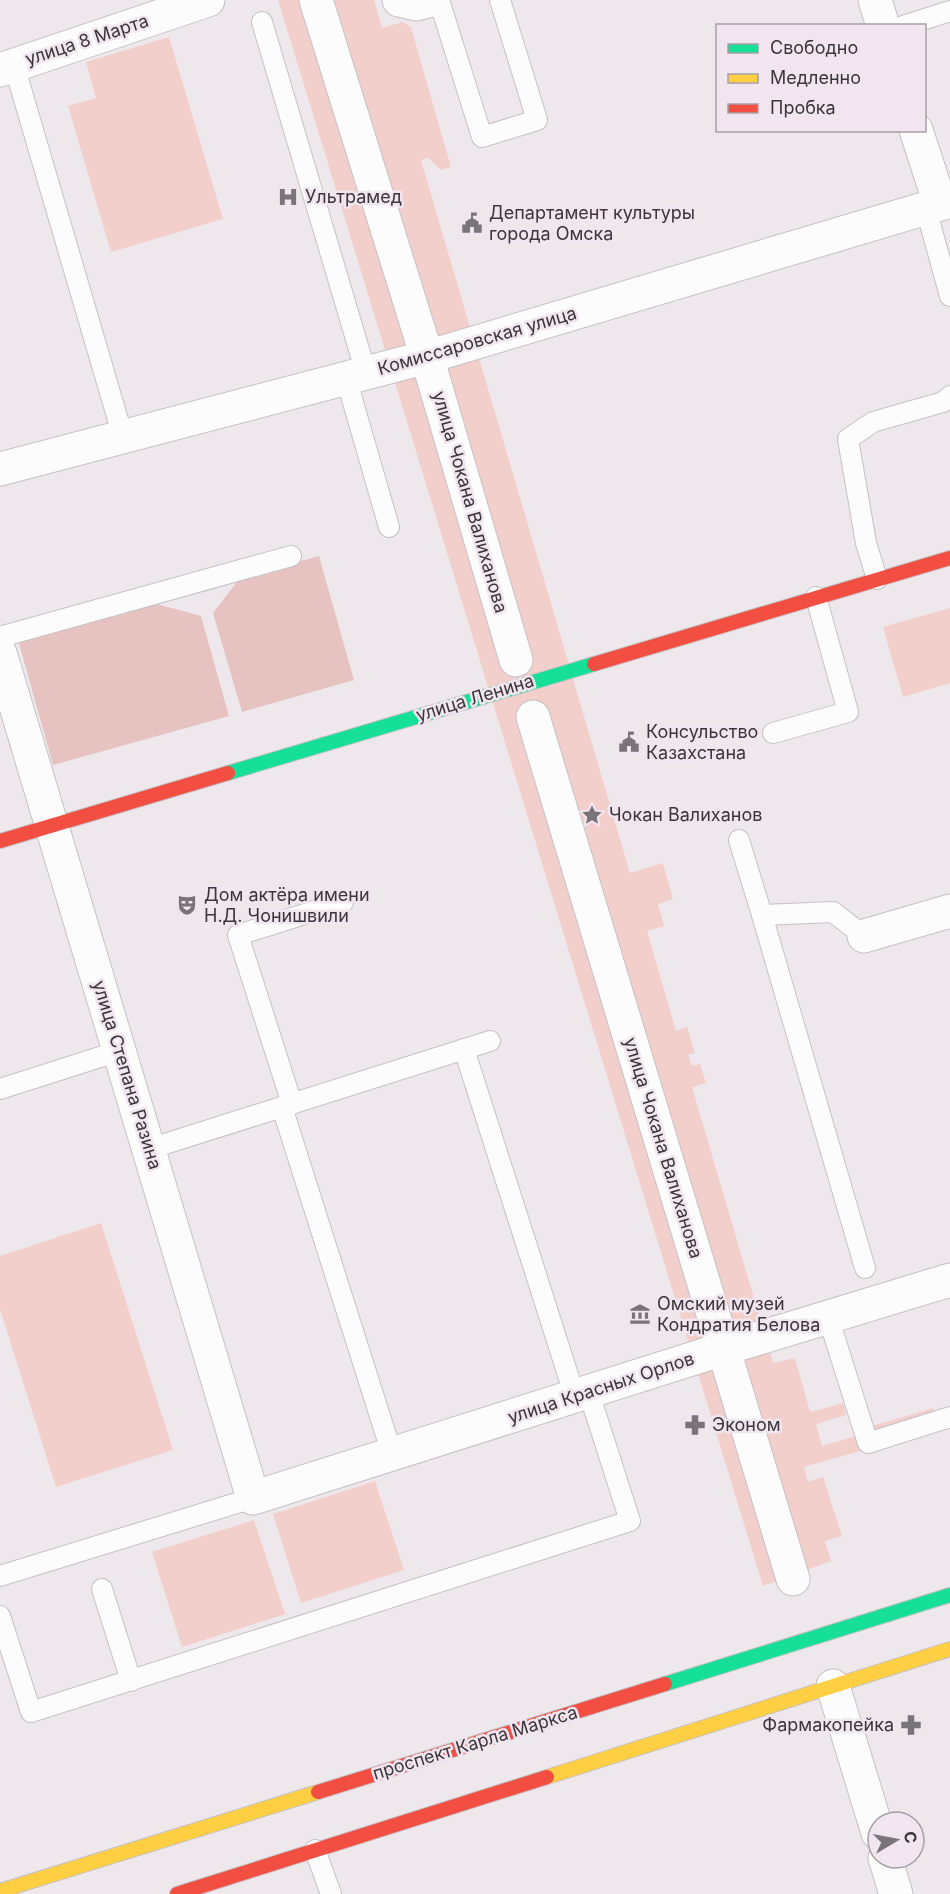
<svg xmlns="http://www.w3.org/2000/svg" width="950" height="1894" font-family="Inter,sans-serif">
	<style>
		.green { fill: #f2cfcb }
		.forest { fill: #e6c3c0 }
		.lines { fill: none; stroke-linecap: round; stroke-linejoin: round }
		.lane-casing { stroke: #c5c0c4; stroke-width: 22 }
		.street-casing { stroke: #c5c0c4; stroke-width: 35 }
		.fast-casing { stroke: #c5c0c4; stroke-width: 16 }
		.slow-casing { stroke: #c5c0c4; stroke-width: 16 }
		.jam-casing { stroke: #c5c0c4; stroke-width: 16 }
		.lane { stroke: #fcfcfc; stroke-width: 20 }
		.street { stroke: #fcfcfc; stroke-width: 33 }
		.fast { stroke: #16e098; stroke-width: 14 }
		.slow { stroke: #ffcf43; stroke-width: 14 }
		.jam { stroke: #f24e42; stroke-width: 14 }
		.labels { text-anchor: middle; stroke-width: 5; stroke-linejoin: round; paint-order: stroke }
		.street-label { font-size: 18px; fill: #3a363a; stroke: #f1e5ef }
		.poi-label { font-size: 18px; fill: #3a363a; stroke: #f1e5ef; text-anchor: start }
	</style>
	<rect width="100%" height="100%" fill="#eee8ed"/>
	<g class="green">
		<polygon points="278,0 374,0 382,28 403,22 411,27 451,167 441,170 428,158 421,160 630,873 663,863 673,899 658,904 664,926 647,931 676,1031 687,1027 695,1053 688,1055 692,1066 700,1064 706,1083 692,1087 773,1363 795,1358 810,1412 843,1403 846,1415 816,1424 822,1446 856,1436 855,1431 933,1408 937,1423 859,1446 860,1451 804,1467 808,1482 823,1477 842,1536 825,1541 831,1561 763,1586"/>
		<polygon points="169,37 223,219 111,252 68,106 96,98 86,62"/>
		<polygon points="950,608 950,683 903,697 883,627"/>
		<polygon points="101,1223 173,1450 56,1487 0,1309 0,1256"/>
		<polygon points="375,1481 404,1570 301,1603 273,1514"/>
		<polygon points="254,1520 285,1614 182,1647 152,1552"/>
	</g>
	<g class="forest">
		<polygon points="319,556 354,680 242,712 213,613 240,578"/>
		<polygon points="153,603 201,616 229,716 53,765 18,640"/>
	</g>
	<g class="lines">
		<g class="lane-casing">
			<g id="lane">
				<polyline points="439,0 482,137 537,120 500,0"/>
				<polyline points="262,22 366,373"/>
				<polyline points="903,26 950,11"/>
				<polyline points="14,65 123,437"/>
				<polyline points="926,209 950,296"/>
				<polyline points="346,378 389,527"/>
				<polyline points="877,579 866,543 848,439 873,422 943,402 950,396"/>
				<polyline points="0,637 291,556"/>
				<polyline points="773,733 848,712 816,597"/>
				<polyline points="739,840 762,915 865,1268"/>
				<polyline points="762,915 833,912 864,936"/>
				<polyline points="464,1049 575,1397"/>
				<polyline points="0,1089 119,1051"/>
				<polyline points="292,1104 238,935 343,902"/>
				<polyline points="282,1107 392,1454"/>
				<polyline points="149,1149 490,1041"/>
				<polyline points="828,1317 868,1443 950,1417"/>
				<polyline points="0,1576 253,1498"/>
				<polyline points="102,1589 131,1681"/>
				<polyline points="0,1616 31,1712 630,1521 589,1393"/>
				<polyline points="315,1850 331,1894"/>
			</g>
		</g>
		<g class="street-casing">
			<g id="street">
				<polyline points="316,0 427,357 516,660"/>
				<polyline points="399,0 416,4 432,0"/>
				<polyline points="875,0 883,26"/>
				<polyline points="0,70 208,0"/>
				<polyline points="916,130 940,204"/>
				<polyline points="0,469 427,357 950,201"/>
				<polyline points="0,653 253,1498 723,1349 950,1280"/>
				<polyline points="533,717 793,1579"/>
				<polyline points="864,936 950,911"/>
				<polyline points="833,1686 878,1833"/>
				<polyline points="885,1858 896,1894"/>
			</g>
		</g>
		<g class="fast-casing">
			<g id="fast">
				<polyline points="228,773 594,664"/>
				<polyline points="665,1684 950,1595"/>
			</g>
		</g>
		<g class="slow-casing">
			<g id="slow">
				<polyline points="547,1777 950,1649"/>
				<polyline points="0,1891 318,1792"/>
			</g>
		</g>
		<g class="jam-casing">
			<g id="jam">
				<polyline points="594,664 950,558"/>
				<polyline points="0,841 228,773"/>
				<polyline points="318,1792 665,1684"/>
				<polyline points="177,1894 547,1777"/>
			</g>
		</g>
		<use href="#lane" class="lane"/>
		<use href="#street" class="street"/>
		<use href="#fast" class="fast"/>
		<use href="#slow" class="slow"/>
		<use href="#jam" class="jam"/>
	</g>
	<defs>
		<g id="hospital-bare" transform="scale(1.62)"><path d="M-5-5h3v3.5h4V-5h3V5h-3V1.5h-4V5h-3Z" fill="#797479" stroke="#f1e5ef" stroke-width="2.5" paint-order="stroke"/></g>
		<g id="civic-bare" transform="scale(1.62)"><path d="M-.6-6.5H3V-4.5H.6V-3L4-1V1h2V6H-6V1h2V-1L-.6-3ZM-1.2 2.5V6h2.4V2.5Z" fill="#797479" stroke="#f1e5ef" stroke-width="2.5" paint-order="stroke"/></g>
		<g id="sight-bare" transform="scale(1.62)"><path d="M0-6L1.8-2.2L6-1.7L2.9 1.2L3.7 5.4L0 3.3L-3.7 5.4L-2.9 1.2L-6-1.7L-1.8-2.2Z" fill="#797479" stroke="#f1e5ef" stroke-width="2.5" paint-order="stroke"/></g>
		<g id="theatre-bare" transform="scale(1.62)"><path d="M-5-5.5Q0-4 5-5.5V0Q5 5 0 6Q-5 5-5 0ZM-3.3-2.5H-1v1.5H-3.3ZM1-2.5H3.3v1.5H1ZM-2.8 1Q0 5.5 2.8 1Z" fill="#797479" stroke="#f1e5ef" stroke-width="2.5" paint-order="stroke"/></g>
		<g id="museum-bare" transform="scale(1.62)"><path d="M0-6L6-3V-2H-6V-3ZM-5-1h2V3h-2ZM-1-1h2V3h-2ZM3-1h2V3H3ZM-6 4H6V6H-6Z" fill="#797479" stroke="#f1e5ef" stroke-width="2.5" paint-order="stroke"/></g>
		<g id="pharmacy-bare" transform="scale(1.62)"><path d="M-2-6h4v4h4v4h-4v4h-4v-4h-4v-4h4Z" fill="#797479" stroke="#f1e5ef" stroke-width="2.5" paint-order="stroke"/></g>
	</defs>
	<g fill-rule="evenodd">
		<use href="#hospital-bare" x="288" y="197"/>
		<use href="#civic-bare" x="472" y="223"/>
		<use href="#civic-bare" x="629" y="742"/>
		<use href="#sight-bare" x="592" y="815"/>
		<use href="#theatre-bare" x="187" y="905"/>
		<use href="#museum-bare" x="640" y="1314"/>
		<use href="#pharmacy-bare" x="695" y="1425"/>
		<use href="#pharmacy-bare" x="911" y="1725"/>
	</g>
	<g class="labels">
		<g class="street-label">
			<text transform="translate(87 40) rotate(-18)" y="6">улица 8 Марта</text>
			<text transform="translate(477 341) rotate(-16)" y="6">Комиссаровская улица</text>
			<text transform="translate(470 502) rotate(74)" y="6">улица Чокана Валиханова</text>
			<text transform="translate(475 698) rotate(-17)" y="6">улица Ленина</text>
			<text transform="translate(127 1075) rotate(73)" y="6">улица Степана Разина</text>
			<text transform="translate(663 1148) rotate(73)" y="6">улица Чокана Валиханова</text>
			<text transform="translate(601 1388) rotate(-18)" y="6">улица Красных Орлов</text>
			<text transform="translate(475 1743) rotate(-17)" y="6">проспект Карла Маркса</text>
		</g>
		<g class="poi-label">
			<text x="305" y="203">Ультрамед</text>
			<text x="489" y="219">Департамент культуры<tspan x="489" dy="21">города Омска</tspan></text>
			<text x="646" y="738">Консульство<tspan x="646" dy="21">Казахстана</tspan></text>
			<text x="609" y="821">Чокан Валиханов</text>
			<text x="204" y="901">Дом актёра имени<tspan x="204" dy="21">Н.Д. Чонишвили</tspan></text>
			<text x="657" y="1310">Омский музей<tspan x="657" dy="21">Кондратия Белова</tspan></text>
			<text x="712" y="1431">Эконом</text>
			<text x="894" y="1731" text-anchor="end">Фармакопейка</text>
		</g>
	</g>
	<rect x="716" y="24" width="210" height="108" fill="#f1e5ef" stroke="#a89fa7" stroke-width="1.5"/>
	<rect x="728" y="44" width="30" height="9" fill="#16e098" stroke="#a89fa7" stroke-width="1.5"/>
	<text x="770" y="54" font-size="18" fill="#3a363a">Свободно</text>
	<rect x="728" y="74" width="30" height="9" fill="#ffcf43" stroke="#a89fa7" stroke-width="1.5"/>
	<text x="770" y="84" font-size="18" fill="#3a363a">Медленно</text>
	<rect x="728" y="104" width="30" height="9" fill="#f24e42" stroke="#a89fa7" stroke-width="1.5"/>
	<text x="770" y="114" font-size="18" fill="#3a363a">Пробка</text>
	<g transform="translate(896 1840) rotate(80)"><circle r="28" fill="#f1e5ef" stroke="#a89fa7" stroke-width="1.5"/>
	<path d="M0-4.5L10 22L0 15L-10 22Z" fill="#797479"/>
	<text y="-9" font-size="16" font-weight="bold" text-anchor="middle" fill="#3a363a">С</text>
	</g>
</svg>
